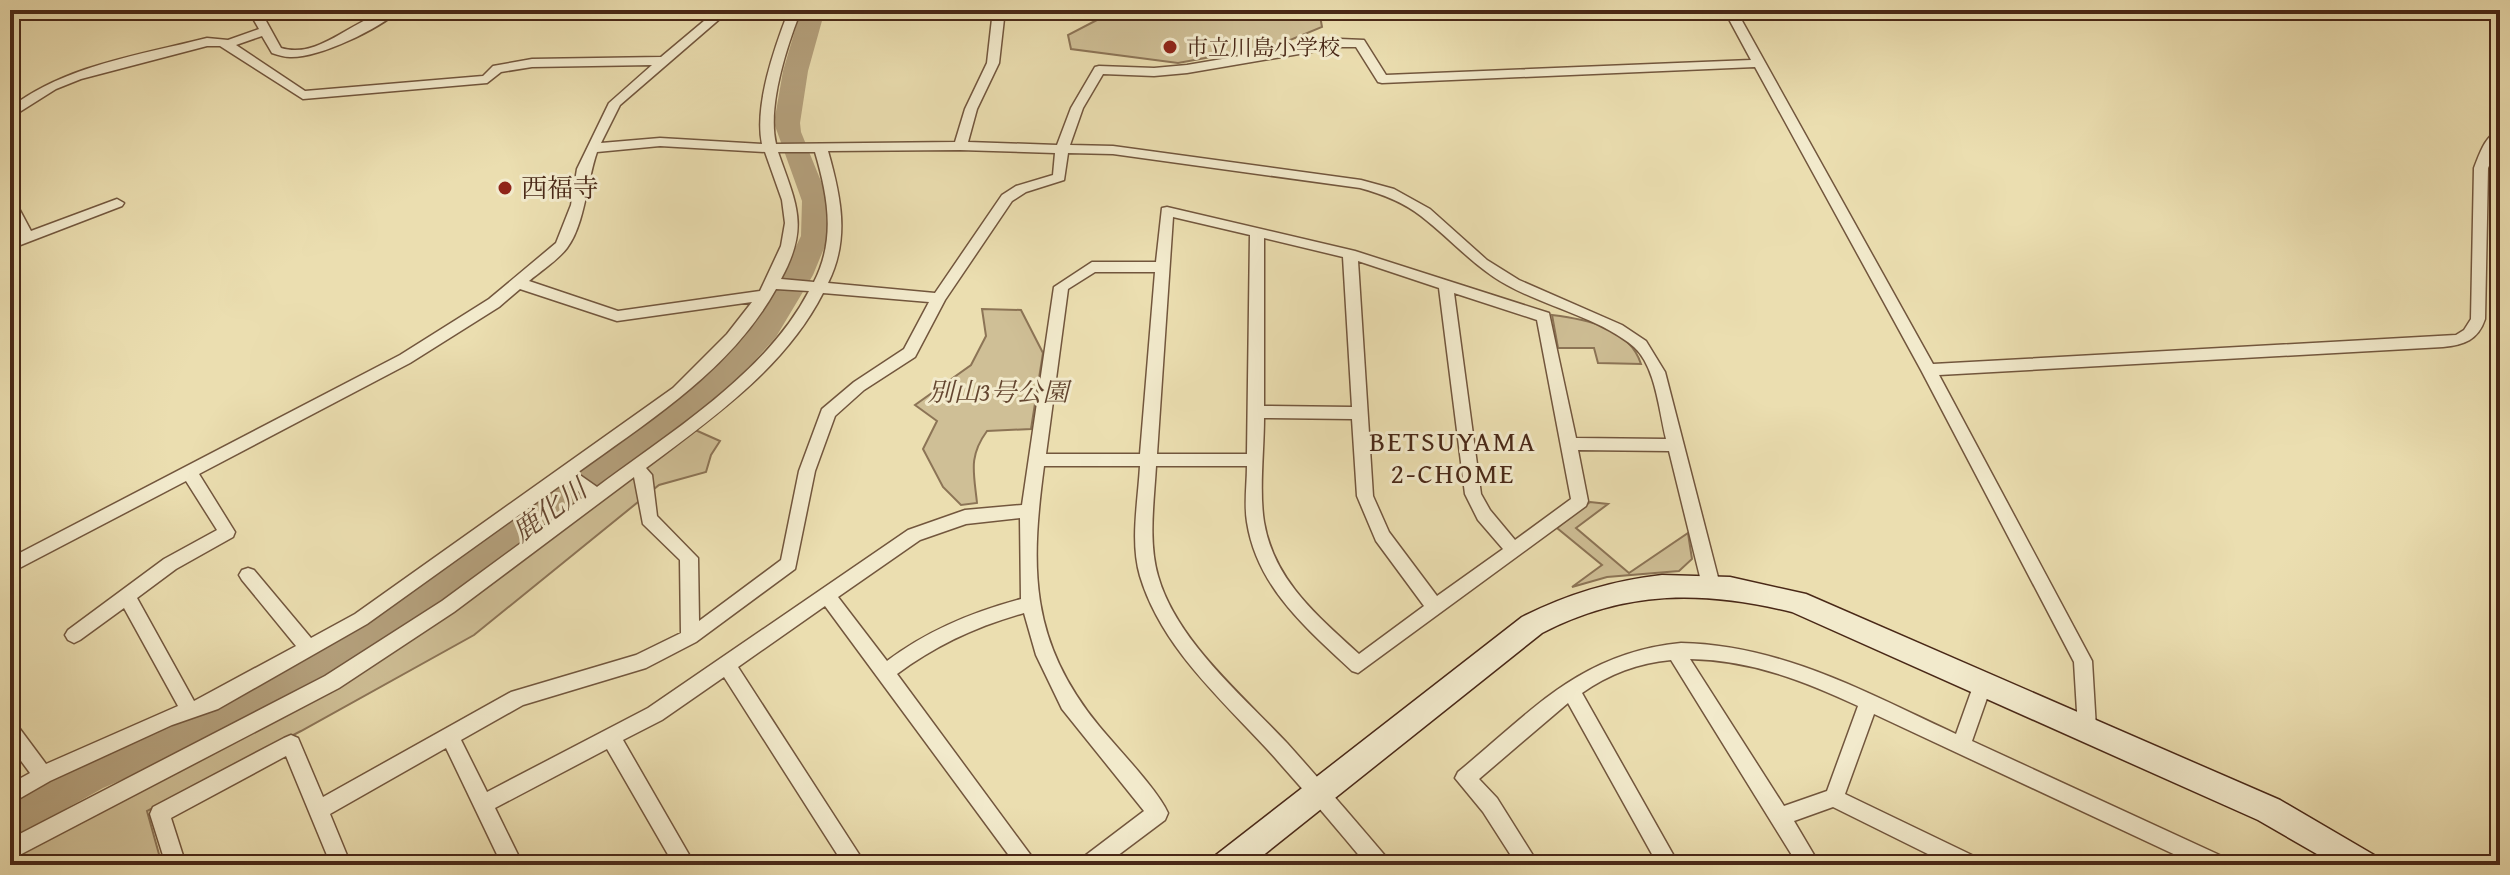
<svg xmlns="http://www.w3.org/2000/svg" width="2510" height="875" font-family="'Gentium Book Plus','Noto Serif JP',serif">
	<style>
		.green { fill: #cfbf96; stroke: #8c7456; stroke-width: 2 }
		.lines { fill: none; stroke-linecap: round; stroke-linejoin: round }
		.river { fill: #b4a07c; fill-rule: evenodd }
		.street-casing { stroke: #72563d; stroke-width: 3 }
		.secondary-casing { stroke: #492817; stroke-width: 3 }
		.street { fill: #f2eacc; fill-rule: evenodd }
		.secondary { fill: #f2eacc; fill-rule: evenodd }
		.poi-dot { fill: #8f2418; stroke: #f2eacc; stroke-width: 3 }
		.labels { text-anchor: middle; stroke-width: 6; stroke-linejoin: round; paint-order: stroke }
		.far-poi-label { font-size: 22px; fill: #492817; stroke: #f2eacc; text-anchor: start }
		.poi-label { font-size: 26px; fill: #492817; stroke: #f2eacc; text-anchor: start }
		.park-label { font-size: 26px; font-style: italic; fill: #644630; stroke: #f2eacc }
		.neighbourhood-label { font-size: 28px; letter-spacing: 2px; fill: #492817; stroke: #f2eacc }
		.water-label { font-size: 28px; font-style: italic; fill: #644630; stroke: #f2eacc }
	</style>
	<rect width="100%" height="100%" fill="#ebdeb0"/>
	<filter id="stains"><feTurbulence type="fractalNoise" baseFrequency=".0025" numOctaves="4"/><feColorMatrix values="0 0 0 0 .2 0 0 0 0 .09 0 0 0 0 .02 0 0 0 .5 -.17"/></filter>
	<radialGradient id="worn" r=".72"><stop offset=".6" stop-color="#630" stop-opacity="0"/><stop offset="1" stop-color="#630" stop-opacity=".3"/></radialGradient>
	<g class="green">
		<polygon points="1101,10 1319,10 1322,27 1278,45 1178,63 1071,49 1068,35 1097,20"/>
		<path d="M 982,309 L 1021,310 L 1043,353 L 1031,429 L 987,431 C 968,457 974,473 977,503 L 961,505 L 943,487 L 923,449 L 937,421 L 915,405 L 971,365 L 986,336 Z"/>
		<path d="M 1552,315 C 1585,319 1629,327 1641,364 L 1598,363 L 1594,348 L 1558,348 Z"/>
		<polygon points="693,429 720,441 711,455 706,472 659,485 474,635 301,731 147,811 162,865 10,865 10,853 300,703"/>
		<polygon points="1590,502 1608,504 1576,528 1629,573 1688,533 1692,559 1679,571 1607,577 1572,587 1602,565 1557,528"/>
	</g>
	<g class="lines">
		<polygon class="river" points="801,10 825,10 808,71 800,123 801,132 829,201 829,236 813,275 776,337 731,387 444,606 378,650 243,727 103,788 10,840 10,798 75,762 217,703 375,615 657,412 733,348 772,296 801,236 802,201 774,123 783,71"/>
		<g class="street-casing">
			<g id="street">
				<path d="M 248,10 L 260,10 L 281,48 C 323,61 359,10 400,10 C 378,29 320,58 290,57 C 284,57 278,55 272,53 L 262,36 L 236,45 L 305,91 L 483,76 L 493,66 L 532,59 L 661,57 L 717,10 L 730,10 L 620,105 L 601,143 L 660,138 L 762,144 C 754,105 775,46 789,10 L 801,10 C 787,46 767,106 776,144 L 955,142 L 965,109 L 987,63 L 993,10 L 1005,10 L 999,63 L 977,109 L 968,142 L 1057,145 L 1071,108 L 1095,67 L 1099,66 L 1154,68 L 1187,65 L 1340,39 L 1364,40 L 1386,75 L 1751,60 L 1724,10 L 1736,10 L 1933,364 L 2456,335 L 2464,330 L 2471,319 L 2474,168 C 2480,153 2485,136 2500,129 L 2500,142 L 2488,168 L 2485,319 C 2478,340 2464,345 2443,347 L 1939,375 L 2092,661 L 2096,728 L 2094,734 L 2087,736 L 2080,734 L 2078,728 L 2074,662 L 1921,370 L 1755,67 L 1382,83 L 1378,82 L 1356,47 L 1340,47 L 1187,73 L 1154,76 L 1103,74 L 1083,108 L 1070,145 L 1113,146 L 1361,180 L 1394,189 L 1430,209 L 1487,260 L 1519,280 L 1622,325 L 1646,341 L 1665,372 L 1720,585 L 1717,590 L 1711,592 L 1705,590 L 1702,585 L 1669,451 L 1578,450 L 1588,501 L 1586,506 L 1358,673 L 1352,671 C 1306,628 1257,587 1247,522 C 1244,504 1247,484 1247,466 L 1156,466 C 1154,502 1148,541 1158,576 C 1176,640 1242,695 1287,743 C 1321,781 1354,819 1387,858 L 1390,865 L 1367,865 C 1334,825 1301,787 1267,749 C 1219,697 1161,646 1140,576 C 1130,542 1138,502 1140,466 L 1044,466 C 1030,571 1030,641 1099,726 C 1118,749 1157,789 1168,813 L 1165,820 L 1105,865 L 1079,865 L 1082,858 L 1144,811 L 1062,709 L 1036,655 L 1024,613 C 977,626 936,645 897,674 L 1038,865 L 1016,865 L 825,606 L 738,667 L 866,865 L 844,865 L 724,677 L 662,720 L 623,740 L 695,865 L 674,865 L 607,749 L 495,808 L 523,865 L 502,865 L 446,748 L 330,814 L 351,865 L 331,865 L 286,756 L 171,818 L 186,865 L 166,865 L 150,814 L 153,807 L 284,738 L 291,735 L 298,738 L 323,797 L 511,692 L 636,655 L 681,633 L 680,560 L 643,524 L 634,477 L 454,612 L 339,688 L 10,860 L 10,839 L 325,676 L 442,601 L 585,496 L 565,482 L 367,624 L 218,709 L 172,725 L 50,781 L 10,804 L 10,784 L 30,773 L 10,746 L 10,722 L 17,725 L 46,764 L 178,706 L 124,608 L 80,640 L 74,643 L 68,640 L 65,635 L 68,630 L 164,559 L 217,530 L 186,481 L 10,573 L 10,558 L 400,355 L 489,299 L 556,243 L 571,205 L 577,169 L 609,103 L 652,65 L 532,67 L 501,72 L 487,83 L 303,99 L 220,46 L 207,46 L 81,79 L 56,89 L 10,118 L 10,108 C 66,65 140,55 207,38 L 228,40 L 259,29 ZM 660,146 L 765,152 L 782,200 L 785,223 L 781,246 L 760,291 L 618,311 L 529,281 C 541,271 558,260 567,248 C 585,224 587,180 597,152 ZM 960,150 L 1055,153 L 1053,175 L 1016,186 L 1002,195 L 935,293 L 828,283 C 850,239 841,197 828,151 ZM 778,152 L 815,152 C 828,196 836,239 814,282 L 781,279 C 810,226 796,204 778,152 ZM 1068,153 L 1113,154 L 1360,188 C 1382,194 1403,202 1421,216 C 1451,239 1474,267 1507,285 C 1546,307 1600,318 1634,347 C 1656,367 1659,411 1666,439 L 1576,438 L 1549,313 L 1355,251 L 1167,207 L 1162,208 L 1156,262 L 1092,262 L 1054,287 L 1022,505 L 965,510 L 908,530 L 648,708 L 487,792 L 461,740 L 523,705 L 646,668 L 696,642 L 795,569 L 815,471 L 835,416 L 864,390 L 915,357 L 945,300 L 1012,201 L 1026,192 L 1064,180 ZM 1173,217 L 1250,235 L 1247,454 L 1157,454 ZM 1264,238 L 1343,257 L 1352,407 L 1264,406 ZM 1358,261 L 1439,288 L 1465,494 L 1478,520 L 1503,549 L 1437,596 L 1389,532 L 1373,496 ZM 1095,272 L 1155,272 L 1140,454 L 1046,454 L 1068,289 ZM 520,289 L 617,321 L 752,302 L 727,334 L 673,388 L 355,614 L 311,638 L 254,570 L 248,568 L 242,570 L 239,575 L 242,580 L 296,646 L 194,701 L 137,598 L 176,569 L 233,537 L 235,532 L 199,474 L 410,363 L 499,307 ZM 776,289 L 809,291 C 766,374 669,433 597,487 L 577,473 C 650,420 731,370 776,289 ZM 823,293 L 929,302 L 904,349 L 854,382 L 822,409 L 799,471 L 781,560 L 699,621 L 698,558 L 657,516 L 652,475 L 646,468 C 711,419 785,368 823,293 ZM 1454,293 L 1537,320 L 1571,499 L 1515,540 L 1490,510 L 1481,494 ZM 1264,418 L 1352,419 L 1357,496 L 1376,541 L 1424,606 L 1359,654 C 1318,616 1274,581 1264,522 C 1259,491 1264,450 1264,418 ZM 1020,518 L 1021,599 C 972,612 927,631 887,661 L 838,597 L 920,540 L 966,524 Z"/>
				<polygon points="117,199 124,203 122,206 10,249 10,239 19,235 10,217 10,200 15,201 31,231"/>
				<path d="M 1681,643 C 1782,645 1867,693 1956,734 L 1976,678 L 1983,676 L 1990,678 L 1992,684 L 1972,741 L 2226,858 L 2229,865 L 2197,865 L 1874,714 L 1845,794 L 1978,858 L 1981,865 L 1950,865 L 1833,807 L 1794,821 L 1820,865 L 1798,865 L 1671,660 C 1638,663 1609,674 1582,693 L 1679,865 L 1658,865 L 1568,703 L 1479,779 L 1497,798 L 1539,865 L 1517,865 L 1483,812 L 1455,778 L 1458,772 C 1532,711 1580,653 1681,643 ZM 1690,659 C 1751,660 1804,681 1858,706 L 1827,791 L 1784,806 Z"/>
			</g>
		</g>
		<g class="secondary-casing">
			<path id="secondary" d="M 1662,575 L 1730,577 L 1806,594 L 2280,800 L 2374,855 L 2378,865 L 2336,865 L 2258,820 L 1792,612 C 1702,590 1625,590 1542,633 L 1251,865 L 1212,865 L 1216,855 L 1522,617 C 1568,594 1611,581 1662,575 Z"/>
		</g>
		<use href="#street" class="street"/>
		<use href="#secondary" class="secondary"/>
	</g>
	<g class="poi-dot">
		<circle cx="1170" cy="47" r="8"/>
		<circle cx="505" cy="188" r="8"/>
	</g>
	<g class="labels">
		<g class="far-poi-label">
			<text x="1186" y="55">市立川島小学校</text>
		</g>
		<g class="poi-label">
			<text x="521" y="197">西福寺</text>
		</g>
		<g class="park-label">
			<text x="998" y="401">別山3号公園</text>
		</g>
		<g class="neighbourhood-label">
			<text x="1453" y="451">BETSUYAMA<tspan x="1453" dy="32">2-CHOME</tspan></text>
		</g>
		<g class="water-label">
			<text transform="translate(549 510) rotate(-36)" y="10">鹿化川</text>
		</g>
	</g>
	<rect width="2510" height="875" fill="none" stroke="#ebdeb0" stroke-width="40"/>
	<rect x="12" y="12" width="2486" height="851" fill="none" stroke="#492817" stroke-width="4"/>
	<rect x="20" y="20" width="2470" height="835" fill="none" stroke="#492817" stroke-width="2"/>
	<rect width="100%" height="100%" filter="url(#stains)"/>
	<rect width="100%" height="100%" fill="url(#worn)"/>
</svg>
